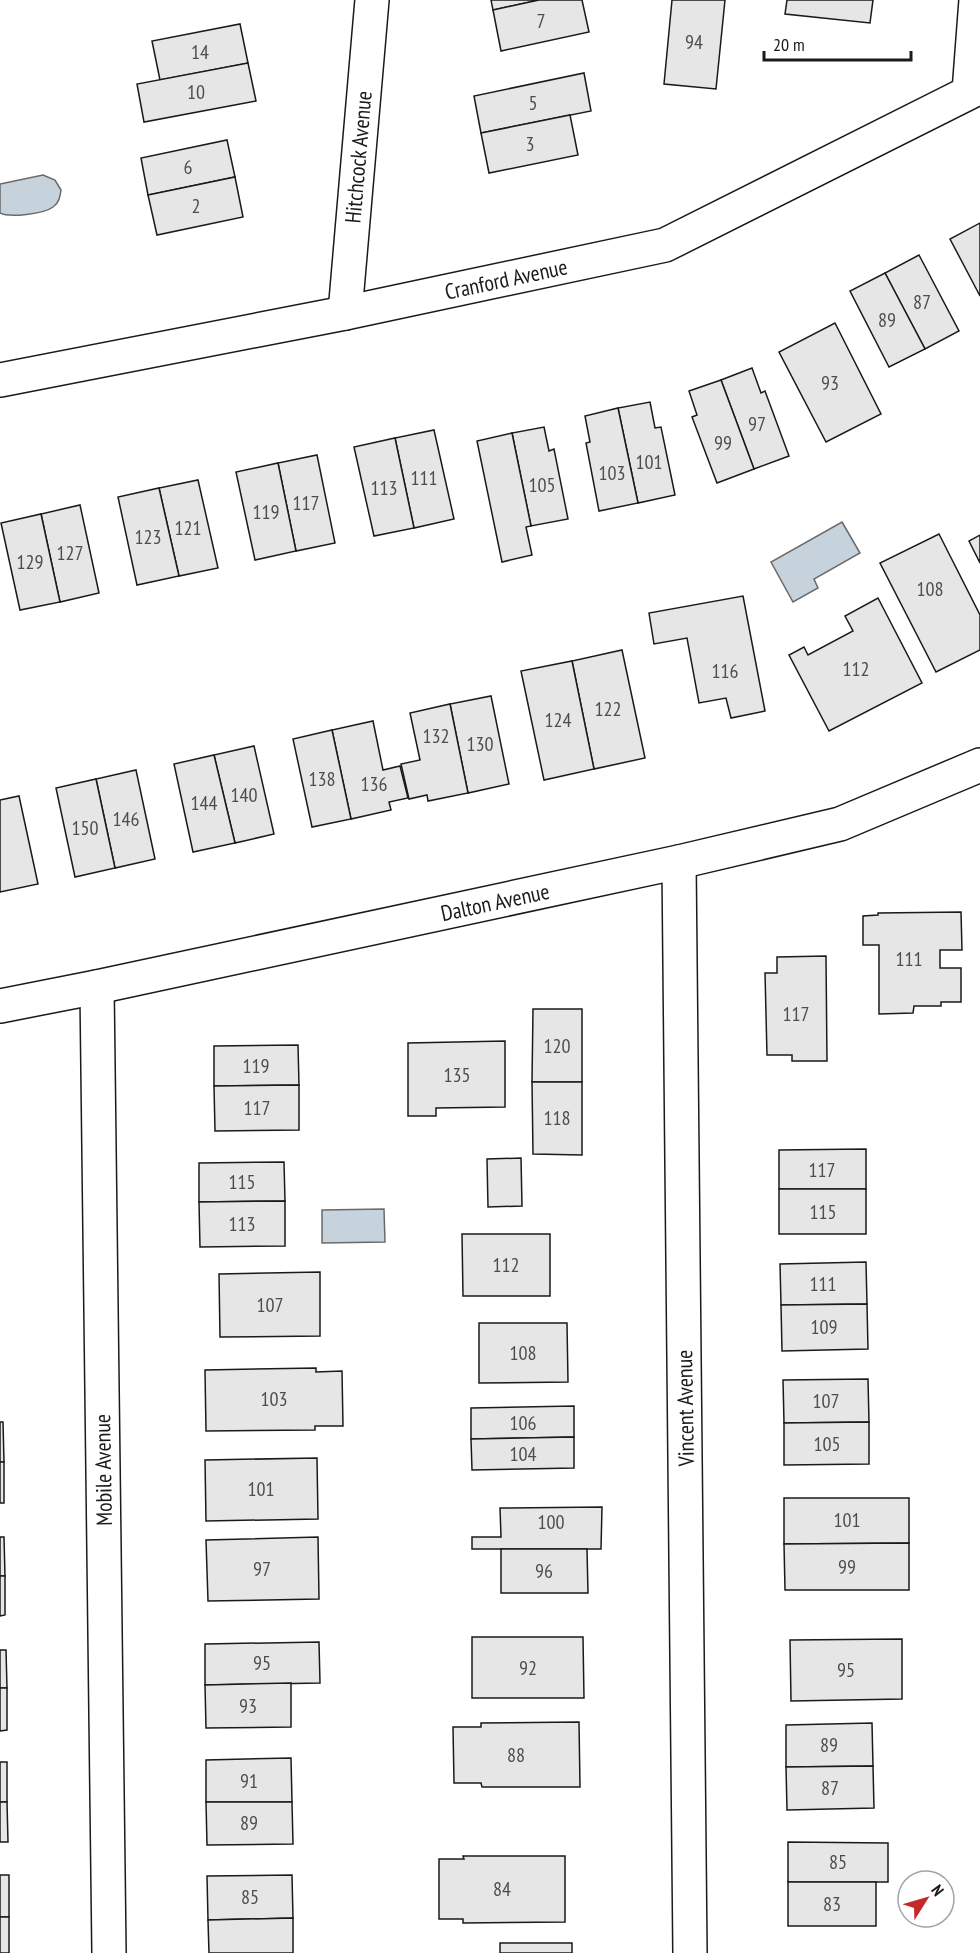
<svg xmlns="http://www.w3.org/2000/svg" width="980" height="1953" font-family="'PT Sans Narrow',sans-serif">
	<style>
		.water { fill: #c6d2dc; stroke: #6a6a6a; stroke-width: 1.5 }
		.building { fill: #e6e6e6; stroke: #1a1a1a; stroke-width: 1.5 }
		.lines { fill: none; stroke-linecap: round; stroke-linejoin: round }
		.street-casing { stroke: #1a1a1a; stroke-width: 36 }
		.street { stroke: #fff; stroke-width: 33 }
		.labels { text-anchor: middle; stroke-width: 4.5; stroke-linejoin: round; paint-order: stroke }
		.number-label { font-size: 20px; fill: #4d4d4d }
		.street-label { font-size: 22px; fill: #1a1a1a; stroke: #fff }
	</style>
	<rect width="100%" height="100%" fill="#fff"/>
	<g class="water">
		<path d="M 43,175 L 55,180 L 61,190 C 60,197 59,203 53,207 C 44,214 9,218 0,213 L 0,184 Z"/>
		<polygon points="842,522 860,553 814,579 818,588 793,602 771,562"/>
		<polygon points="384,1209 385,1242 322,1243 322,1210"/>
	</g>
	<g class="building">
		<polygon points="491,0 539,0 493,10"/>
		<polygon points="539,0 582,0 589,32 501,51 493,10"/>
		<polygon points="672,0 725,0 716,89 664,84"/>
		<polygon points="787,0 873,0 870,23 785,14"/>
		<polygon points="240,24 248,63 160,80 152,41"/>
		<polygon points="248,63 256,101 144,122 137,84"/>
		<polygon points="584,73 591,111 481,133 474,96"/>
		<polygon points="570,115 578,155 489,173 481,133"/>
		<polygon points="227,140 235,177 148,195 141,158"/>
		<polygon points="235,177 243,217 157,235 148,195"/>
		<polygon points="980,223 980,296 950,239"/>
		<polygon points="919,255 959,331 925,349 885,273"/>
		<polygon points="885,273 925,349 889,367 850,291"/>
		<polygon points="835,323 881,414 826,442 779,352"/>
		<polygon points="752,368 761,393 765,391 789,456 754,469 721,380"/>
		<polygon points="721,380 754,469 717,483 692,417 697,415 689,391"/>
		<polygon points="650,402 655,428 661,427 675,495 638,503 618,408"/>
		<polygon points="618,408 638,503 599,511 586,443 590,442 585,416"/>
		<polygon points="544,427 549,451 554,449 568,519 531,526 512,433"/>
		<polygon points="434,430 454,519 414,528 395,438"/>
		<polygon points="512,433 531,526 526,527 532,555 502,562 477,441"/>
		<polygon points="395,438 414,528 374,536 354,447"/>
		<polygon points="317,455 335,543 296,551 278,463"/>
		<polygon points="278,463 296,551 255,560 236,472"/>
		<polygon points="198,480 218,568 179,576 159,488"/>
		<polygon points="159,488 179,576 137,585 118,497"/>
		<polygon points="80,505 99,593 60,602 41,514"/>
		<polygon points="41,514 60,602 20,610 1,523"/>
		<polygon points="939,534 980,615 980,650 936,672 880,563"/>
		<polygon points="980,535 980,563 969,541"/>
		<polygon points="743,596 765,711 731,718 726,698 699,703 687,638 654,644 649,613"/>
		<polygon points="878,598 922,683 829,731 789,655 804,647 808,655 853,631 845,616"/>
		<polygon points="622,650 645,758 594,769 572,661"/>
		<polygon points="572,661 594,769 544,780 521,671"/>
		<polygon points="491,696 509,784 468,793 450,704"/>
		<polygon points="450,704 468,793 428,801 427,795 409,799 401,764 420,760 410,713"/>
		<polygon points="373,721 383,770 400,766 408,798 389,802 391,810 351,819 332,730"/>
		<polygon points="332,730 351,819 312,827 293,739"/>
		<polygon points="254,746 274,834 235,843 214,755"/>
		<polygon points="214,755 235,843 193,852 174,764"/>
		<polygon points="136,770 155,859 115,868 96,779"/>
		<polygon points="96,779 115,868 75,877 56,788"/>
		<polygon points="19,796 38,884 0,892 0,800"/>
		<polygon points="961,912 962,950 940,950 940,968 961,968 961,1002 941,1002 941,1006 914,1006 913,1013 879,1014 879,945 863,945 863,916 878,915 878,913"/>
		<polygon points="826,956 827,1061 792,1061 792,1055 767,1055 765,973 777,973 777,957"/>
		<polygon points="533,1009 582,1009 582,1082 532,1082"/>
		<polygon points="505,1041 505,1107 436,1108 436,1116 408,1116 408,1043"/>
		<polygon points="298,1045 299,1085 214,1086 214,1046"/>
		<polygon points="532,1082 582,1082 582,1155 533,1154"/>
		<polygon points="299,1085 299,1130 215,1131 214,1086"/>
		<polygon points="866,1149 866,1189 779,1189 779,1150"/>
		<polygon points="521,1158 522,1206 488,1207 487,1159"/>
		<polygon points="284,1162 285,1201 199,1202 199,1163"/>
		<rect x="779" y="1189" width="87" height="45"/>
		<polygon points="285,1201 285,1246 200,1247 199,1202"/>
		<polygon points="462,1234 550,1234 550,1296 463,1296"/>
		<polygon points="866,1262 867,1304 781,1305 780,1264"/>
		<polygon points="320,1272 320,1336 220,1337 219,1274"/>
		<polygon points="867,1304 868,1349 782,1351 781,1305"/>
		<polygon points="479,1323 567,1323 568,1382 479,1383"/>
		<polygon points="316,1368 316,1372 342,1371 343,1426 315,1426 315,1430 206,1431 205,1370"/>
		<polygon points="868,1379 869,1422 784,1423 783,1380"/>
		<polygon points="574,1406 574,1437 471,1439 471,1408"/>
		<polygon points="0,1422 3,1422 4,1462 0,1462"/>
		<polygon points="869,1422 869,1464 784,1465 784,1423"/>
		<polygon points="574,1437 574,1468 472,1470 471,1439"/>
		<polygon points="317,1458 318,1519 206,1521 205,1460"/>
		<rect x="0" y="1462" width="4" height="41"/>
		<polygon points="784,1498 909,1498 909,1543 784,1544"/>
		<polygon points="602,1507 601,1549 472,1549 472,1537 501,1537 500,1508"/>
		<polygon points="0,1537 4,1537 5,1576 0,1576"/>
		<polygon points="318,1537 319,1599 208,1601 206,1540"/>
		<polygon points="909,1543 909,1590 785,1590 784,1544"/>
		<polygon points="501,1549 587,1549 588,1593 501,1593"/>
		<polygon points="0,1576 5,1576 5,1615 0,1616"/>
		<polygon points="472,1637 583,1637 584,1698 472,1698"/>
		<polygon points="902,1639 902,1699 791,1701 790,1640"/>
		<polygon points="319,1642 320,1683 205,1685 205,1644"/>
		<polygon points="0,1650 6,1650 7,1688 0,1688"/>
		<polygon points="291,1683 291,1727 206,1728 205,1685"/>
		<polygon points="0,1688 7,1688 7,1730 0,1731"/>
		<polygon points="579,1722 580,1787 482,1787 481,1783 454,1783 453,1727 481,1727 481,1723"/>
		<polygon points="872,1723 873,1766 786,1767 786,1725"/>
		<polygon points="291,1758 292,1802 206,1802 206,1760"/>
		<rect x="0" y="1762" width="7" height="40"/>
		<polygon points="873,1766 874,1808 787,1810 786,1767"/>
		<polygon points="0,1802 7,1802 8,1842 0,1842"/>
		<polygon points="206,1802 292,1802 293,1844 207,1845"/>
		<polygon points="788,1842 888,1843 888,1882 788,1882"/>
		<polygon points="463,1856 565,1856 565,1922 463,1923 463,1919 439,1919 439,1859 464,1859"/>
		<rect x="0" y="1875" width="9" height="42"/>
		<polygon points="292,1875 293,1918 208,1920 207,1876"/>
		<rect x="788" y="1882" width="88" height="44"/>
		<rect x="0" y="1917" width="9" height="36"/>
		<polygon points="293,1918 293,1953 209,1953 208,1920"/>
		<rect x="500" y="1943" width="72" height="10"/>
	</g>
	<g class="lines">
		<g class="street-casing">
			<g id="street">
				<polyline points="969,92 976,0"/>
				<polyline points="345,313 372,0"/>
				<polyline points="0,380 345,313 665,245 980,87"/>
				<polyline points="679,862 690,1953"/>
				<polyline points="97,987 109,1953"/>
				<polyline points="0,1006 97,987 679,862 840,824 980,765"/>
			</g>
		</g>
		<use href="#street" class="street"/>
	</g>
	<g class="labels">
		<g class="number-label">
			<text x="541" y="28">7</text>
			<text x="694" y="49">94</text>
			<text x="200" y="59">14</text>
			<text x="196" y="99">10</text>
			<text x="533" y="110">5</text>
			<text x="530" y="151">3</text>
			<text x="188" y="174">6</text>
			<text x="196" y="213">2</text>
			<text x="922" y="309">87</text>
			<text x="887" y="327">89</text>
			<text x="830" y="390">93</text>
			<text x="757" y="431">97</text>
			<text x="723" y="450">99</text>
			<text x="649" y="469">101</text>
			<text x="612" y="480">103</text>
			<text x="424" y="485">111</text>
			<text x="542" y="492">105</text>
			<text x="384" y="495">113</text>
			<text x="306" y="510">117</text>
			<text x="266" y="519">119</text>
			<text x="188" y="535">121</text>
			<text x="148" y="544">123</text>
			<text x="70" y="560">127</text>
			<text x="30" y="569">129</text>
			<text x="930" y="596">108</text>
			<text x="856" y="676">112</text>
			<text x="725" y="678">116</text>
			<text x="608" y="716">122</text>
			<text x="558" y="727">124</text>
			<text x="436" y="743">132</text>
			<text x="480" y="751">130</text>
			<text x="322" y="786">138</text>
			<text x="374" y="791">136</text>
			<text x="244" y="802">140</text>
			<text x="204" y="810">144</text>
			<text x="126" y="826">146</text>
			<text x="85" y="835">150</text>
			<text x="909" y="966">111</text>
			<text x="796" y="1021">117</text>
			<text x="557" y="1053">120</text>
			<text x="256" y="1073">119</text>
			<text x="457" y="1082">135</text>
			<text x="257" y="1115">117</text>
			<text x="557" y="1125">118</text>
			<text x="822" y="1177">117</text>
			<text x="242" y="1189">115</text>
			<text x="823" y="1219">115</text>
			<text x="242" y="1231">113</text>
			<text x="506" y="1272">112</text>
			<text x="823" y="1291">111</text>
			<text x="270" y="1312">107</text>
			<text x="824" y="1334">109</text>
			<text x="523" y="1360">108</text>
			<text x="274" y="1406">103</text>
			<text x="826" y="1408">107</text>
			<text x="523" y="1430">106</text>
			<text x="827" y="1451">105</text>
			<text x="523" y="1461">104</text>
			<text x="261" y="1496">101</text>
			<text x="847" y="1527">101</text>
			<text x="551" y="1529">100</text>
			<text x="847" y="1574">99</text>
			<text x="262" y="1576">97</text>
			<text x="544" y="1578">96</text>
			<text x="262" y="1670">95</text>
			<text x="528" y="1675">92</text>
			<text x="846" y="1677">95</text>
			<text x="248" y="1713">93</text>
			<text x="829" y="1752">89</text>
			<text x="516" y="1762">88</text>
			<text x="249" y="1788">91</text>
			<text x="830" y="1795">87</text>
			<text x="249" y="1830">89</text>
			<text x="838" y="1869">85</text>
			<text x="502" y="1896">84</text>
			<text x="250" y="1904">85</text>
			<text x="832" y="1911">83</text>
		</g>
		<g class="street-label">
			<text transform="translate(358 157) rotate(-85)" y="8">Hitchcock Avenue</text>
			<text transform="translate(506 279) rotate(-12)" y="8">Cranford Avenue</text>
			<text transform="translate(495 902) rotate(-12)" y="8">Dalton Avenue</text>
			<text transform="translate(685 1408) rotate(-91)" y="8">Vincent Avenue</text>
			<text transform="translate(103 1470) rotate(-91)" y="8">Mobile Avenue</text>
		</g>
	</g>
	<g transform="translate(926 1899) rotate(53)"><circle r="28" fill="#ffffff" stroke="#a3a3a3" stroke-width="1.5"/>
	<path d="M0-4.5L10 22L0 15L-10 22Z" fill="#c62828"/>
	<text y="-9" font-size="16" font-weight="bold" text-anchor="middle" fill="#1a1a1a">N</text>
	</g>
	<path d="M764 51v9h147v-9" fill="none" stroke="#1a1a1a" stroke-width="3"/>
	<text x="773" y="51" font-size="18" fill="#1a1a1a" stroke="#ffffff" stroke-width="4.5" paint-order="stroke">20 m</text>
</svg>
